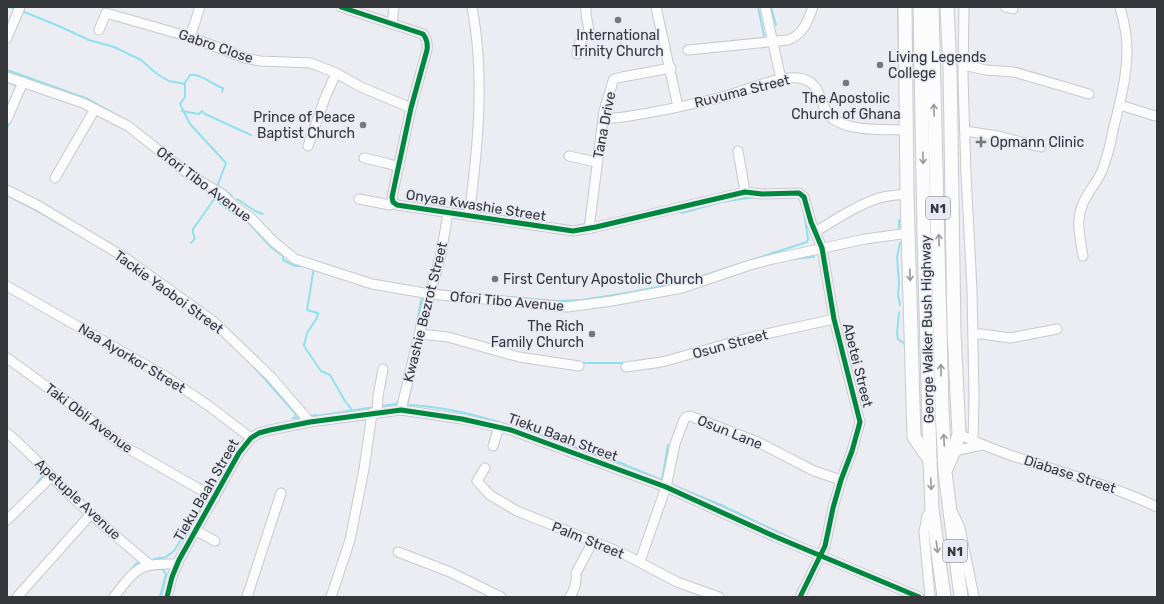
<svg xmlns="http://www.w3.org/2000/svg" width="1164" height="604" font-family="Rubik,sans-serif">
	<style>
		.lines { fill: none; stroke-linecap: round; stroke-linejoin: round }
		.stream { stroke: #90e1ef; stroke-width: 2 }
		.minor-casing { stroke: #c9c9ce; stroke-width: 11 }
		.highway-casing { stroke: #c9c9ce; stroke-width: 15 }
		.minor { stroke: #fcfcfd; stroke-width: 9 }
		.highway { stroke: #fcfcfd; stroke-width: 13 }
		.cycleway-casing { stroke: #e8ebf6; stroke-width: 8 }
		.cycleway { stroke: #00873e; stroke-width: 5 }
		.oneway { stroke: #999a9c }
		.poi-dot { fill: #76777b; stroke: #e8ebf6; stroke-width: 1.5 }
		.labels { text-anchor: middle; stroke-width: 3; stroke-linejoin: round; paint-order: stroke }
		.shield { fill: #e8ebf6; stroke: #6b6d73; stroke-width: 1 }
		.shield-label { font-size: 13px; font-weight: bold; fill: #36373b }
		.poi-label { font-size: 14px; fill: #36373b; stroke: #e8ebf6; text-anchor: start }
		.street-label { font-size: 14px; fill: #36373b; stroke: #e8ebf6 }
	</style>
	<rect width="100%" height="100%" fill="#ecedf2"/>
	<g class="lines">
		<g class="stream">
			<polyline points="9,7 13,8 13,7"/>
			<polyline points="476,7 480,31"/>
			<polyline points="758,7 764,36"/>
			<polyline points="771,7 776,25"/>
			<polyline points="898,7 899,66"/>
			<polyline points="22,11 61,27 89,40 114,47 141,60 157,74 169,81 185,84 185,97 180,104 190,124 226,163 217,187"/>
			<polyline points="7,70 88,99 120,117"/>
			<polyline points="7,82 15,85 17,87"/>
			<path d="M 184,84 L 190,75 C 200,73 213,85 223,88 L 222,92"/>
			<polyline points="182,111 199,114 202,111 205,114 251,135"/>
			<polyline points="7,128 10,121"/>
			<polyline points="593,159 595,146"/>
			<polyline points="592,173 593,163"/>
			<polyline points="218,186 232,196"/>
			<polyline points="214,193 213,195 221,204 234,214 244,218 271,247 283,256 283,260 295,266 303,266"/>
			<polyline points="7,195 32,208 79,235"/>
			<polyline points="237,199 255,211 263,214"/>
			<polyline points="449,209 465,208 466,205"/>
			<polyline points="473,210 474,212 495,215"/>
			<polyline points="680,211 682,213 721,202 755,197"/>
			<polyline points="585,226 587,209"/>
			<polyline points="899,228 899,220"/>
			<polyline points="191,243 195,238 193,233 193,229 215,198"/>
			<polyline points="900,243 897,257 899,283 898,294 900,305"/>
			<polyline points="792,259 814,257"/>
			<polyline points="314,267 307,310 318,313 317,318 307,333 304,346 321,371 330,375 345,401 352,410"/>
			<polyline points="437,290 466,293"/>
			<polyline points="494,296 558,301 582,300 632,292 687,281 807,242 808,239 804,212"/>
			<polyline points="899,312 897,334 898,339 905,344"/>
			<polyline points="204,320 217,331"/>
			<polyline points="416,327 422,296"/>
			<path d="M 424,338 L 422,343 L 407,405 C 440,406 477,415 508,425"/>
			<polyline points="238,339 257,357"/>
			<polyline points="581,363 623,363"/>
			<polyline points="253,366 295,413 296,417"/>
			<polyline points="380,406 397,404 397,402"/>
			<polyline points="394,415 407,415"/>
			<polyline points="310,416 316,415 316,416 375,407"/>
			<polyline points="293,418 301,417"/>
			<polyline points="348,421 368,419"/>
			<polyline points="522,429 621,463 664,481"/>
			<polyline points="30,460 39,470"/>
			<polyline points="662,480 668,445"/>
			<polyline points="37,483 44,475"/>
			<polyline points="670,484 721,505 797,541"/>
			<polyline points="219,498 226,486"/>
			<polyline points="154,559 166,557 174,551 208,498"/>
			<polyline points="159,568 163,570 166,574 160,597"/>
			<polyline points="130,571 136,564 142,561"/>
		</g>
		<g class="minor-casing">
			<g id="minor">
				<path d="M 341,7 L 423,34 C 427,39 428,43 427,50 L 411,108 L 392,197 L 393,202 L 397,205 L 573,231 L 596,227 L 745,192 L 762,194 L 799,193 L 804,197 L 811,222 L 822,248 L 834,319 L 860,422 L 852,451 L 841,480 L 833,508 L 825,546 L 800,597"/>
				<polyline points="656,7 678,107"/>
				<polyline points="765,7 781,79"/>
				<polyline points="964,7 963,76 966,174 972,290 974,398 973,441"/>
				<polyline points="1005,7 1013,9"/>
				<polyline points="392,24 394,7"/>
				<polyline points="99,30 106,13 190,37 245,58 260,61 311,63 336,73 361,87 411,108"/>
				<polyline points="190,37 200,7"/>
				<polyline points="7,38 20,7"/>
				<path d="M 688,50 L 788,40 C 803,35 808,21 813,7"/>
				<path d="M 577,54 L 579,44 L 589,31 C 588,22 585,15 586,7"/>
				<polyline points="963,65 986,70 1014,72 1089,94"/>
				<polyline points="7,77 83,103 128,126 190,175 222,194 234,206 251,218 274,242 295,259 372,284 430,294 567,307 612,301 682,288 750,265 773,259 865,239 909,233"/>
				<polyline points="1120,105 1152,115 1157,116"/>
				<polyline points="7,119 23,82"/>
				<path d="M 603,119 C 610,118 617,118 624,117 C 656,112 690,105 722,97 C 742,92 779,75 798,78 C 825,81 817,108 833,119 C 851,132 886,129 907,130"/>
				<polyline points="965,131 998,136 1041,147"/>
				<polyline points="308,146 325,98 336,73"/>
				<polyline points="738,151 745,192"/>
				<polyline points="569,156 596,162"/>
				<polyline points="364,158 386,163 399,167"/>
				<polyline points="55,178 95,109"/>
				<polyline points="7,190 37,205 124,257 213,321 271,377 310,422"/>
				<polyline points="359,199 390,205 393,202"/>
				<path d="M 469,216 C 478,147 485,76 472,7"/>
				<polyline points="589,229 604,111 613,81 614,79 622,77 671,68"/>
				<path d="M 815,232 C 835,220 857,205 879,198 C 888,195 898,195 907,194"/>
				<path d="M 1083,256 C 1079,232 1074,216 1088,194 C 1094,184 1101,177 1104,165 C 1108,154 1111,142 1113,130 C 1120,103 1127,77 1127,49 C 1127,35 1124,21 1120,7"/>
				<polyline points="7,286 165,376 209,406 251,438"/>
				<polyline points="419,334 448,337 519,357 579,366"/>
				<polyline points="973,334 982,334 1010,338 1057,329"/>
				<polyline points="7,358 21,368 76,408 122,445 215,498"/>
				<polyline points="626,367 662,362 752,337 834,319"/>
				<polyline points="401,410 419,334 441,254 448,213"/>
				<polyline points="377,413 378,396 383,369"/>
				<path d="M 7,433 C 28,450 45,470 64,489 C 91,516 121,540 150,565"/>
				<path d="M 959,434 C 1022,465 1093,476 1157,507"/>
				<polyline points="493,446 499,427"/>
				<polyline points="954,451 982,445"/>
				<polyline points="485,468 477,481 490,495 517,511 622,553 677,582 719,597"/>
				<polyline points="953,513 960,528 974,597"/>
				<polyline points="7,520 52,476"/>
				<polyline points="195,530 215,541"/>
				<polyline points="398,552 450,572 501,597"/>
				<polyline points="640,561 666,487 675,444 684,420 686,417 690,416 758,442 814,471 841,480"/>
				<polyline points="17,597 91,514"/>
				<path d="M 114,597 C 137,567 139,563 178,564"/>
				<polyline points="167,597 172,577 179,560 239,453 251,438 259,433 270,430 310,422 401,410 462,419 511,430 666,487 776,537 919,597"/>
				<polyline points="247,597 281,493"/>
				<polyline points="331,597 350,540 364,469 372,413"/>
				<path d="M 570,597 C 575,589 577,582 576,573 L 593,541"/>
				<polyline points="930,597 924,532 927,516 932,508"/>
			</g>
		</g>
		<g class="highway-casing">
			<g id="highway">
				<polyline points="905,7 907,194 914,437 930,460"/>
				<polyline points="920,7 924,233 930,461 932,508 944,597"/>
				<polyline points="932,7 942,409 945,472 961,597"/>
				<polyline points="947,7 950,69 954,332 959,434 954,451 947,467"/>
			</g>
		</g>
		<use href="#minor" class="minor"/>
		<use href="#highway" class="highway"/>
		<g class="cycleway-casing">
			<g id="cycleway">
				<path d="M 341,7 L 423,34 C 427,39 428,43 427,50 L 411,108 L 392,197 L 393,202 L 397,205 L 573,231 L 596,227 L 745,192 L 762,194 L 799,193 L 804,197 L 811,222 L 822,248 L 834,319 L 860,422 L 852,451 L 841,480 L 833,508 L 825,546 L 800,597"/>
				<polyline points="167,597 172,577 179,560 239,453 251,438 259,433 270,430 310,422 401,410 462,419 511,430 666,487 776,537 919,597"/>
			</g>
		</g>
		<use href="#cycleway" class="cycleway"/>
	</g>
	<defs><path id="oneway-shaft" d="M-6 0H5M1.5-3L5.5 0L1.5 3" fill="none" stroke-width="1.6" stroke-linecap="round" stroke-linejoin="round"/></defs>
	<g class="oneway">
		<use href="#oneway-shaft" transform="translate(934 110) rotate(-92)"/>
		<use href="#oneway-shaft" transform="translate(923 158) rotate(89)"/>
		<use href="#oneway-shaft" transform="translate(939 240) rotate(-92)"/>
		<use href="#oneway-shaft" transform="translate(910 275) rotate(88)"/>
		<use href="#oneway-shaft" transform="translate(941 370) rotate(-91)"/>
		<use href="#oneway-shaft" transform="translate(944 440) rotate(-93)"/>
		<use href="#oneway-shaft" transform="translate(931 484) rotate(87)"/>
		<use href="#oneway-shaft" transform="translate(937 547) rotate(83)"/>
	</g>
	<g class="poi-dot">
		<circle cx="618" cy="20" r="4"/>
		<circle cx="880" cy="65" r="4"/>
		<circle cx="846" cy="83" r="4"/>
		<circle cx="363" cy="125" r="4"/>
		<path d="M979 136h4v4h4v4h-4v4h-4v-4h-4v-4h4z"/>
		<circle cx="495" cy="279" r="4"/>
		<circle cx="592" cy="334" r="4"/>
	</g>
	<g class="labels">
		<g class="shield">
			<rect x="926" y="197" width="24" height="22" rx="3"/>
			<rect x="943" y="540" width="24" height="22" rx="3"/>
		</g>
		<g class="shield-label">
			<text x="938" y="213">N1</text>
			<text x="955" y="556">N1</text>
		</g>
		<g class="poi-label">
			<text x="618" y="40" text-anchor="middle">International<tspan x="618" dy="16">Trinity Church</tspan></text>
			<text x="888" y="62">Living Legends<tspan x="888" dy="16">College</tspan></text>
			<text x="846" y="103" text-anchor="middle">The Apostolic<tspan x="846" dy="16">Church of Ghana</tspan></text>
			<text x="355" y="122" text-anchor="end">Prince of Peace<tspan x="355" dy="16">Baptist Church</tspan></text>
			<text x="990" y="147">Opmann Clinic</text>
			<text x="503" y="284">First Century Apostolic Church</text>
			<text x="584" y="331" text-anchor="end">The Rich<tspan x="584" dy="16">Family Church</tspan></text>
		</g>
		<g class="street-label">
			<text transform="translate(216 46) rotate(19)" y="5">Gabro Close</text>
			<text transform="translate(742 91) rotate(-14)" y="5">Ruvuma Street</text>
			<text transform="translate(604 125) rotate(-79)" y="5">Tana Drive</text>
			<text transform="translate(204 184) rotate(37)" y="5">Ofori Tibo Avenue</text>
			<text transform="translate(476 205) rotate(9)" y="5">Onyaa Kwashie Street</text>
			<text transform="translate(169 292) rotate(36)" y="5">Tackie Yaoboi Street</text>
			<text transform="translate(507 301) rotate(5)" y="5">Ofori Tibo Avenue</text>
			<text transform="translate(425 312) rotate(-76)" y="5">Kwashie Bezrot Street</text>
			<text transform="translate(927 329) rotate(-91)" y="5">George Walker Bush Highway</text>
			<text transform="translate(730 344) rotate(-15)" y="5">Osun Street</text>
			<text transform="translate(132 358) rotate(31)" y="5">Naa Ayorkor Street</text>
			<text transform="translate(858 365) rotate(76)" y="5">Abetei Street</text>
			<text transform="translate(89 418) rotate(37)" y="5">Taki Obli Avenue</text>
			<text transform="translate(730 432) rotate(22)" y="5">Osun Lane</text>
			<text transform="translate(563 437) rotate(20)" y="5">Tieku Baah Street</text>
			<text transform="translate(1070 474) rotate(18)" y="5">Diabase Street</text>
			<text transform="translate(206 490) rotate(-60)" y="5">Tieku Baah Street</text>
			<text transform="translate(78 499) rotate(43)" y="5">Apetuple Avenue</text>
			<text transform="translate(588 540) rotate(22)" y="5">Palm Street</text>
		</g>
	</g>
	<rect width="1164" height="604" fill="none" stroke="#36373b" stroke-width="16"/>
</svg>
